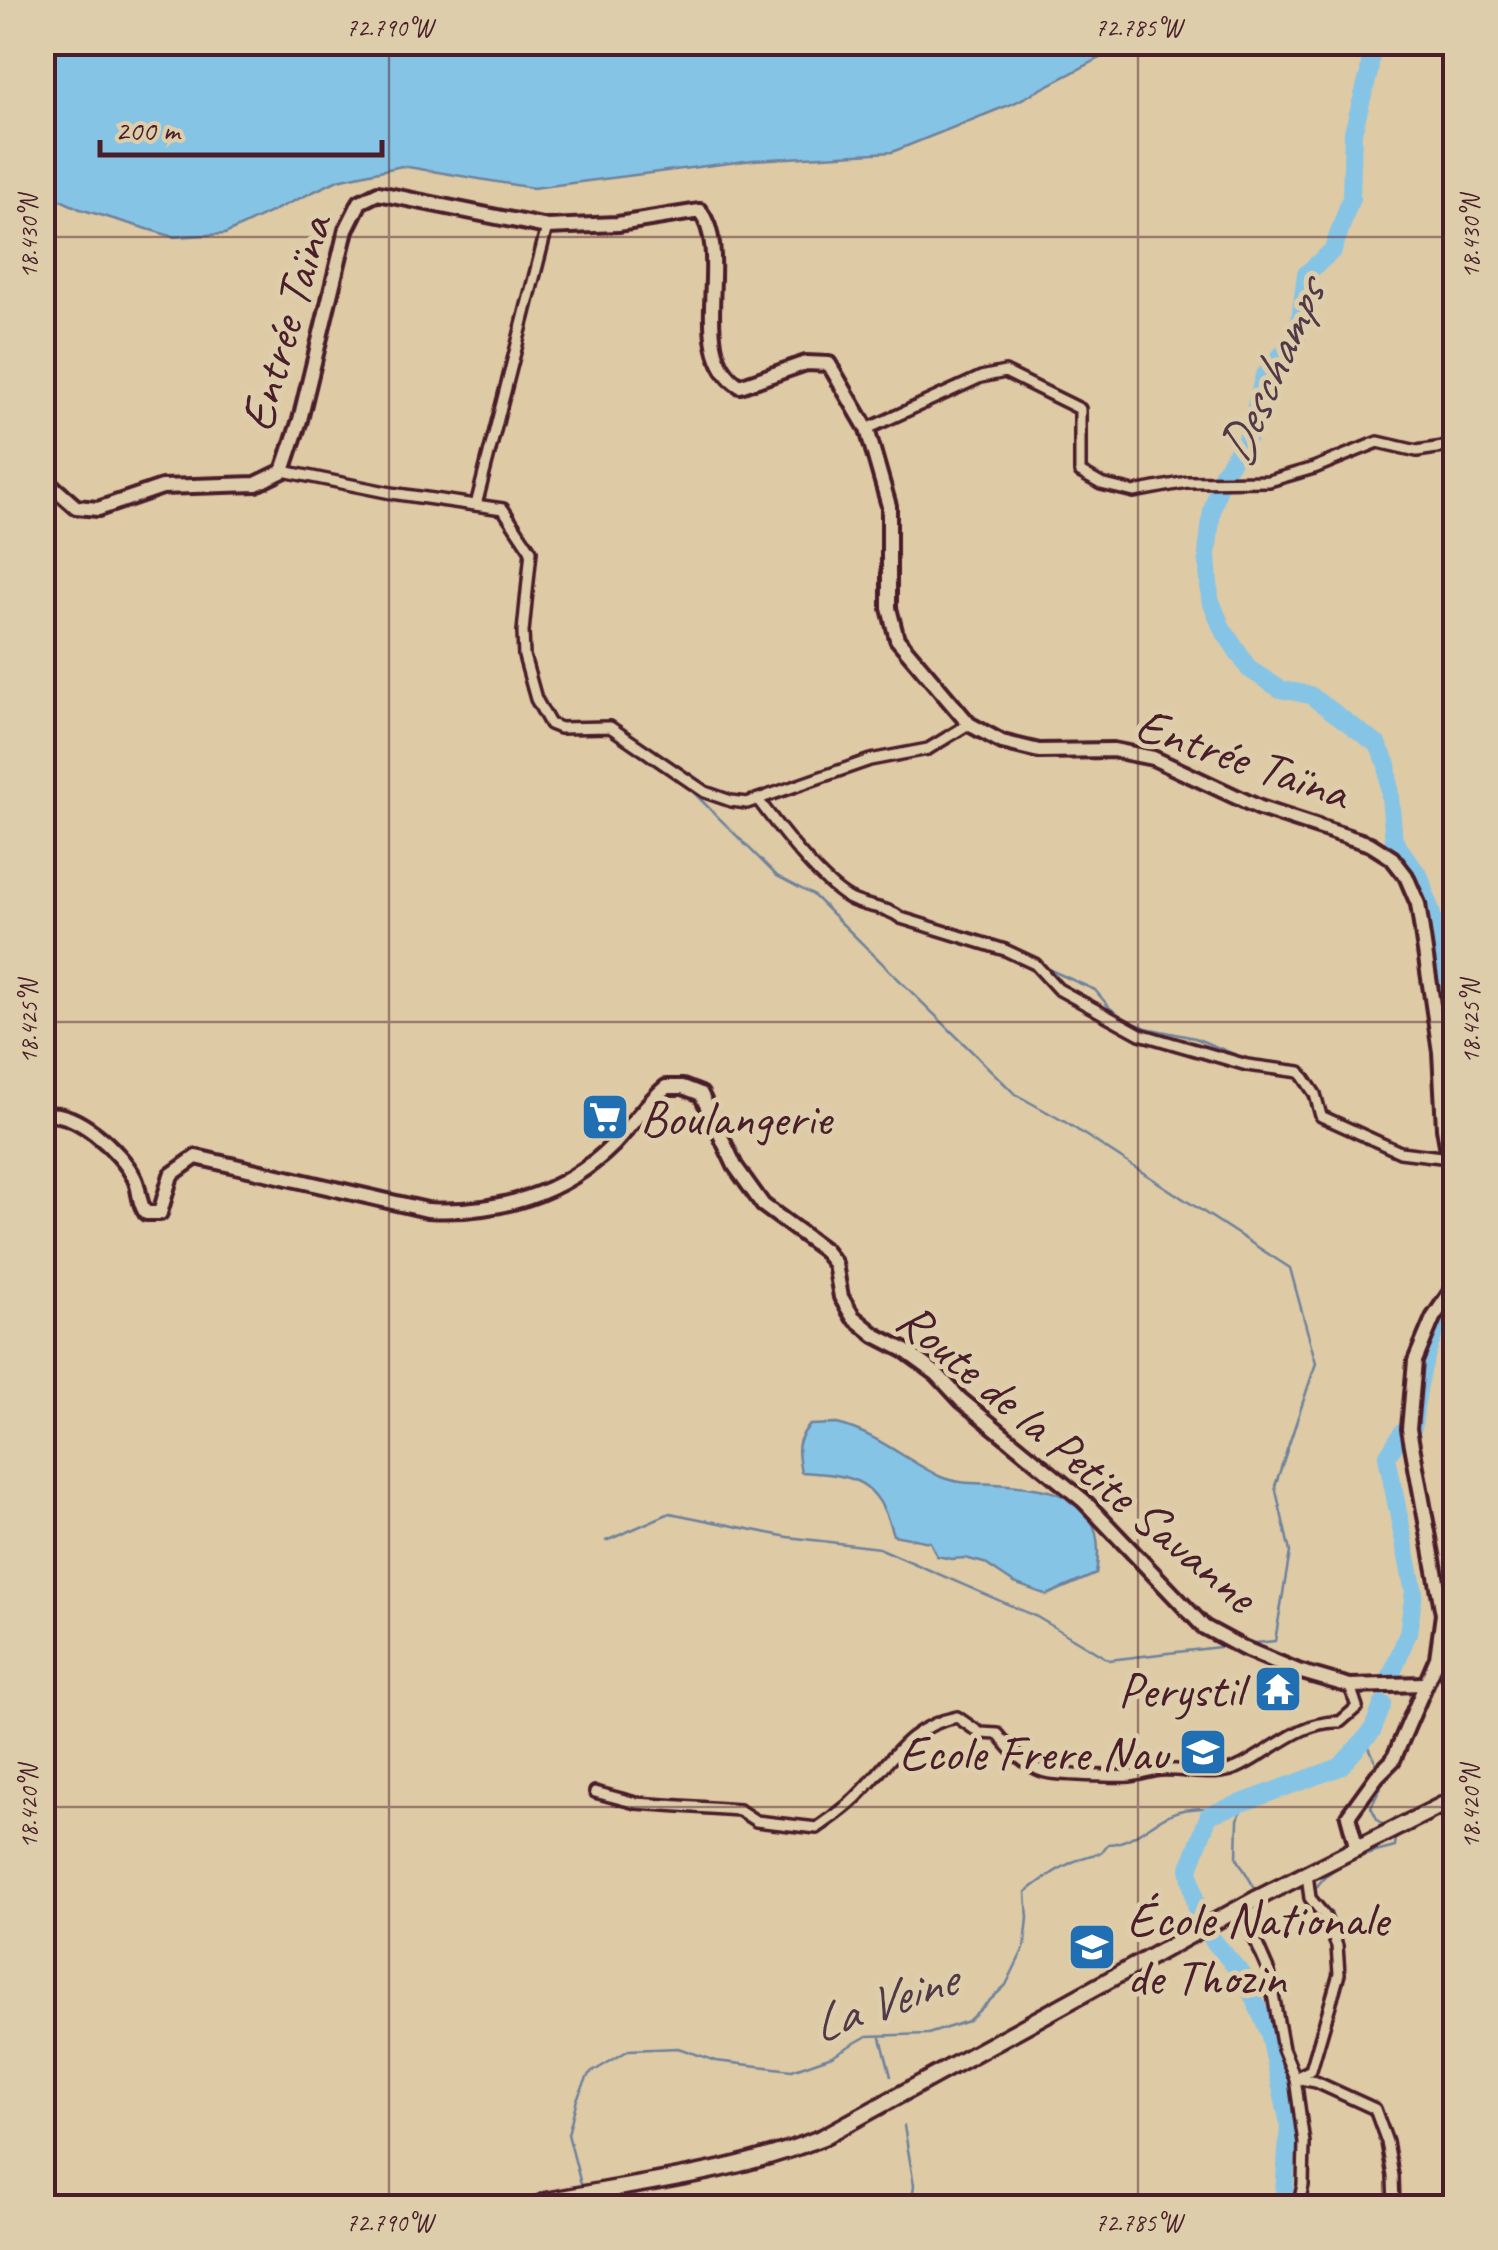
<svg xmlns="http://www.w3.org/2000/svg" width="1498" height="2250" font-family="Caveat,sans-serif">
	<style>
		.water { fill: #86c4e6; stroke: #6e829b; stroke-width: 2.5 }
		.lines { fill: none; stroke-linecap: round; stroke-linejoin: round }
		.stream { stroke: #6e829b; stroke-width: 2.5 }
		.river { stroke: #86c4e6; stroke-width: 18 }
		.street-casing { stroke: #4a1f2b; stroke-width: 16 }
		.secondary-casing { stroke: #4a1f2b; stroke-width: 20 }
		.primary-casing { stroke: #4a1f2b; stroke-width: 21 }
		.street { stroke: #decdaa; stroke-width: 9 }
		.secondary { stroke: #decdaa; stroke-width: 12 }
		.primary { stroke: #decdaa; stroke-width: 14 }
		.ticks { fill: none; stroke: #4a1f2b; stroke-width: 2.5; stroke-opacity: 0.45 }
		.labels { text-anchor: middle; stroke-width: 10; stroke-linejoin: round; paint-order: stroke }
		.street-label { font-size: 50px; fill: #4a1f2b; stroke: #decdaa }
		.poi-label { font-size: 50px; fill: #4a1f2b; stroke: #decdaa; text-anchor: start }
		.water-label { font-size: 52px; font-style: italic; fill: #533847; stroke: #decdaa }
		.neatline { fill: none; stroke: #4a1f2b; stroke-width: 4 }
		.ticks-label { font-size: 25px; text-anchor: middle; fill: #4a1f2b }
	</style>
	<rect width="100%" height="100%" fill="#decaa5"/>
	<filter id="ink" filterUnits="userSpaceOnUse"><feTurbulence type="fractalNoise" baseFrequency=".01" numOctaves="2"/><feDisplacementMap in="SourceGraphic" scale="20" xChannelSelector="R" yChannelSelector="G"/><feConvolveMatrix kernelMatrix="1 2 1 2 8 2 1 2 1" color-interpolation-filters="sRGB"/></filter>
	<g filter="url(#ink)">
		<g class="water">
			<polygon points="43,42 1112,42 1112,43 1102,57 1014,103 892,152 753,160 533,188 402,166 338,180 225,234 174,237 80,209 43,192"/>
			<path d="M 837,1424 C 876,1433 905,1460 941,1477 C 958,1484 977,1483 995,1484 C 1059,1488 1109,1497 1096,1574 L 1047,1595 L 1014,1583 L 984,1563 L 965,1558 L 951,1559 L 937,1556 L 930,1542 L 893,1535 C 877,1479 856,1475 801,1472 C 797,1452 795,1440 810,1425 Z"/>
		</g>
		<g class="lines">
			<g class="stream">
				<polyline points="685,784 777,876 813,895 1015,1094 1065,1122 1290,1268 1316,1363 1275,1486 1290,1552 1275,1641 1246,1644"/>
				<polyline points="1048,969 1095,990 1110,1008 1125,1019 1146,1028 1195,1038 1241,1057"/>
				<polyline points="1415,1421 1418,1443"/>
				<polyline points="606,1541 670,1513 788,1537 879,1548 1037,1617 1109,1660 1228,1646"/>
				<polyline points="1365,1738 1379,1769"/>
				<polyline points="1383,1776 1385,1779 1371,1807 1378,1821 1386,1826"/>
				<polyline points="1244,1801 1238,1820 1237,1858 1257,1892"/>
				<path d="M 1340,1942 L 1331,1912 L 1313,1894 C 1326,1864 1366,1854 1395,1847 L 1396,1836"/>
				<polyline points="881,2038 891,2076"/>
				<polyline points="904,2126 914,2185 911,2208"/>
				<path d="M 582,2188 L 568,2134 L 577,2099 L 589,2074 L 629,2050 L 678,2048 L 716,2061 L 792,2070 L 832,2056 L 867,2036 L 928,2034 L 968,2021 L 1006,1985 L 1025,1946 L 1028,1918 L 1026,1892 C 1048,1875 1074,1857 1101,1853 L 1108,1844 C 1138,1842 1152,1818 1179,1811 C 1194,1807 1212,1809 1227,1807"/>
			</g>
			<g class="river">
				<polyline points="1372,42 1369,73 1353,132 1351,198 1333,250 1306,274 1298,335 1264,376 1248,437 1223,473 1212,511 1207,554 1210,599 1222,628 1249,669 1280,689 1310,695 1378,745 1387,764 1394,841 1420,877 1432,915 1437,960 1456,1031"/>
				<path d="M 1389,1681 L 1408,1633 L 1414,1592 L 1387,1457 L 1402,1433 L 1413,1427 C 1417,1382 1428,1332 1456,1295"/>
				<polyline points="1199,1921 1189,1869 1209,1815 1340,1767 1372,1731 1383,1704"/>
				<polyline points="1212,1939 1244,1977 1269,2032 1289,2124 1283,2208"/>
			</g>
			<g class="street-casing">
				<g id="street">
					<polyline points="867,429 981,377 1005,372 1080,409 1080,472 1101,484 1134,492 1187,482 1269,481 1314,468 1378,442 1417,451 1456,445"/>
					<polyline points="283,471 391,493 503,509 531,551 523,632 524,656 536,699 550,724 560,728 610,727 705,792 731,801 747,803 870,760 928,749 969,724"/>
					<polyline points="476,505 547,227"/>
					<path d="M 759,801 C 779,828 821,883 850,899 C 868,908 885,906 901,918 L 1005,950 L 1035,964 L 1058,989 L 1140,1034 L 1247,1065 L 1300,1072 L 1315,1094 L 1321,1116 L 1400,1152 L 1449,1158"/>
					<path d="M 595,1792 L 636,1803 L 739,1810 L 756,1821 L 817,1828 C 828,1820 839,1813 849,1804 C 888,1770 901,1728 957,1717 L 980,1733 L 998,1734 C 1012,1751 1023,1765 1045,1772 C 1055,1775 1117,1777 1130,1776 C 1140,1775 1150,1771 1160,1770 C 1188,1768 1216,1780 1243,1765 C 1274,1749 1303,1720 1340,1722 L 1357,1707 L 1350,1686"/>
					<polyline points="1307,1874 1310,1898 1324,1915 1337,1946 1339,1974 1311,2070 1295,2078 1316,2082 1375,2109 1387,2142 1393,2176 1394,2208"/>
					<polyline points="1241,1908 1269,1972 1283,2049 1295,2078 1304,2143 1303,2185 1298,2208"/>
				</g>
			</g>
			<g class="secondary-casing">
				<g id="secondary">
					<path d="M 42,477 L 76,507 L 98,509 L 162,487 L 256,484 L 283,471 L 300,420 L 346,230 L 360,202 L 378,193 L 547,227 L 618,224 L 700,211 C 734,256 685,352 740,386 L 806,363 L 829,364 L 867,429 L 889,506 L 889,608 L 897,639 L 969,724 L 1002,742 L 1039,751 L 1113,750 L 1153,758 L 1260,808 L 1370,844 L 1392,858 L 1406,876 L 1418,904 L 1440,1052 L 1444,1128 L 1456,1195"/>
					<path d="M 42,1116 C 73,1106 120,1151 134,1177 C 141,1190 137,1201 146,1213 L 160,1213 L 171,1175 L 196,1157 L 427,1210 C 497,1214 563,1195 613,1145 C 631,1126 646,1103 666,1087 L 683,1087 L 701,1094 L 735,1166 L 763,1205 L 824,1250 L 835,1264 L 841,1297 L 853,1317 L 875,1335 L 904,1350 L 937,1374 L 961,1400 L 1084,1501 L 1204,1627 L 1243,1648 L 1298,1671 L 1350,1686 L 1424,1684"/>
					<polyline points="1357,1849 1348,1816 1377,1776 1393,1760 1437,1658 1443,1614 1409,1429 1415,1361 1433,1318 1456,1284"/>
				</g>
			</g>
			<g class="primary-casing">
				<path id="primary" d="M 532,2208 L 546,2201 C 638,2183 736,2173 823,2137 L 1258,1898 L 1456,1798"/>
			</g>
			<use href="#street" class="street"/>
			<use href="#secondary" class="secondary"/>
			<use href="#primary" class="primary"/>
		</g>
	</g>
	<path class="ticks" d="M 389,42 L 389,2208M 1138,42 L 1138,2208M 42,237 L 1456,237M 42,1022 L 1456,1022M 42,1807 L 1456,1807"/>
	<defs>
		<g id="supermarket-square" transform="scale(2.5)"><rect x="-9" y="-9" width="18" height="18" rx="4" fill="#1f6fb2" stroke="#decdaa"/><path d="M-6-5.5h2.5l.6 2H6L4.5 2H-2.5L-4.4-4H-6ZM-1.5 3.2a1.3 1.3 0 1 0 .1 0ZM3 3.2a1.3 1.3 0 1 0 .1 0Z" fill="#fff"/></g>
		<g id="temple-square" transform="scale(2.5)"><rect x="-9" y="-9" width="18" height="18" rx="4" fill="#1f6fb2" stroke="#decdaa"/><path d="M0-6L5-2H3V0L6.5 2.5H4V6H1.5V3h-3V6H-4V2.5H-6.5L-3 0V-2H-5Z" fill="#fff"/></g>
		<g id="school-square" transform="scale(2.5)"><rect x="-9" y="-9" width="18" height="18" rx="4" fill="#1f6fb2" stroke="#decdaa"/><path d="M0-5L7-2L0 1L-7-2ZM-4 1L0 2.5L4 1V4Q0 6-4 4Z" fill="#fff"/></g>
	</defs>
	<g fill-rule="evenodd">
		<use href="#supermarket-square" x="605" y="1117"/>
		<use href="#temple-square" x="1278" y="1689"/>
		<use href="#school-square" x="1203" y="1752"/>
		<use href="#school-square" x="1092" y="1947"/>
	</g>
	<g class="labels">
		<g class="street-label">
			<text transform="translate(284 323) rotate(-74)" y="18">Entrée Taïna</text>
			<text transform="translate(1243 757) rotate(19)" y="18">Entrée Taïna</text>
			<text transform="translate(1078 1456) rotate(40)" y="18">Route de la Petite Savanne</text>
		</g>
		<g class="poi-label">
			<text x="640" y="1135">Boulangerie</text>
			<text x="1243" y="1707" text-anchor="end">Perystil</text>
			<text x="1168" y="1770" text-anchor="end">Ecole Frere Nau</text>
			<text x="1127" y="1936">École Nationale<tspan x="1127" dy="58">de Thozin</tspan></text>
		</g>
		<g class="water-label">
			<text transform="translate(1270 372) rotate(-66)" y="18">Deschamps</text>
			<text transform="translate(883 2001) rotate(-19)" y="18">La Veine</text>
		</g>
	</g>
	<rect width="1498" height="2250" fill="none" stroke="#decdaa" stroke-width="110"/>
	<path d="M100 140v15h282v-15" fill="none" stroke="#4a1f2b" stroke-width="5"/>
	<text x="115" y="140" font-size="30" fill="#4a1f2b" stroke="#decdaa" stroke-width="8" paint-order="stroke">200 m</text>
	<rect x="55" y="55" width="1388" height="2140" class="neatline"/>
	<g class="ticks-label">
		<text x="389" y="36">72.790°W</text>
		<text x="1138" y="36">72.785°W</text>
		<text transform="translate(28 237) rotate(-90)" y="9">18.430°N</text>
		<text transform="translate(1470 237) rotate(-90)" y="9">18.430°N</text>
		<text transform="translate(28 1022) rotate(-90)" y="9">18.425°N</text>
		<text transform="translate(1470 1022) rotate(-90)" y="9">18.425°N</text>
		<text transform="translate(28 1807) rotate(-90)" y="9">18.420°N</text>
		<text transform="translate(1470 1807) rotate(-90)" y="9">18.420°N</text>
		<text x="389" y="2231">72.790°W</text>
		<text x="1138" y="2231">72.785°W</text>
	</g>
</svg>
